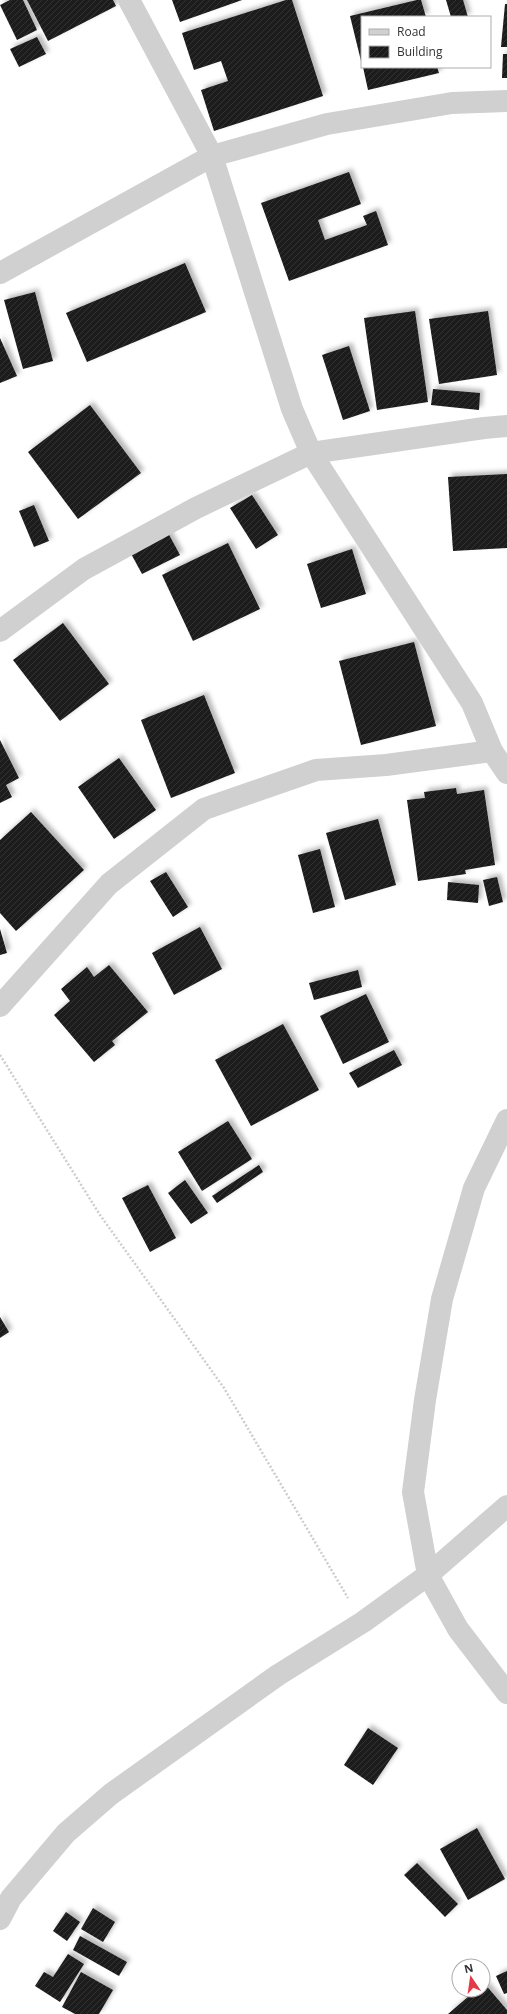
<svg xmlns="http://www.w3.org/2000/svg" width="507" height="2014" font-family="'Open Sans',sans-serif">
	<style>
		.building { fill: url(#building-hatch); filter: url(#shadow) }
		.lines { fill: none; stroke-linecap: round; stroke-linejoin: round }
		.path { stroke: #cdcdcd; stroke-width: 2.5; stroke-dasharray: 2 2; stroke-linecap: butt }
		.minor { stroke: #d0d0d0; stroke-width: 22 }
	</style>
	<defs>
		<pattern id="building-hatch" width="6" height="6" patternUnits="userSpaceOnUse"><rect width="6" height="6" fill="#1a1a1a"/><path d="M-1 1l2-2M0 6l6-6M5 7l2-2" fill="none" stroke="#333"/></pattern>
		<filter id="shadow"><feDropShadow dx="3.5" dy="-3.5" stdDeviation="2" flood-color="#0004"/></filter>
	</defs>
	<rect width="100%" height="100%" fill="#fff"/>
	<g class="building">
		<polygon points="10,0 23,0 37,30 17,40 0,5"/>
		<polygon points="27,0 113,0 116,6 48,41"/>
		<polygon points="172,0 242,0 180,22"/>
		<polygon points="286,0 292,0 323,96 214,131 201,90 228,81 221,61 194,70 182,33"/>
		<polygon points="417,0 421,0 426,17 362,17 361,61 350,16"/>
		<polygon points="446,0 463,0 468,17 451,17"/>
		<polygon points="505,4 507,4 507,47 501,47"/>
		<polygon points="37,37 46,54 19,67 10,49"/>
		<polygon points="503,54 507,54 507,78 502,78"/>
		<polygon points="363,67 437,67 439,73 368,90"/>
		<polygon points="349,172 361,204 318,220 325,240 367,225 363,216 376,211 388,245 289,281 261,203"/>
		<polygon points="185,263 206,312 87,362 66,313"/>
		<polygon points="35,292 53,361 23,369 4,300"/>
		<polygon points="415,311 428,402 377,410 364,318"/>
		<polygon points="488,311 497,375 439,384 429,319"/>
		<polygon points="0,338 17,376 0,383"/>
		<polygon points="349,346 370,411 343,420 322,355"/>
		<polygon points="433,389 480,393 479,410 431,405"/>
		<polygon points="90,405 141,473 78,519 28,452"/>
		<polygon points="507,474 507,548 453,551 448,477"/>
		<polygon points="252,495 278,535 256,549 230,508"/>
		<polygon points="34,505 49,541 34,547 19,511"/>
		<polygon points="167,531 180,555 142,574 129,550"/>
		<polygon points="228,543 260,609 193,641 162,575"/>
		<polygon points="352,549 366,594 321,608 307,564"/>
		<polygon points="63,623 109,684 60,721 13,660"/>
		<polygon points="414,642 436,726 361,745 339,661"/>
		<polygon points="204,695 235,773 171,798 141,720"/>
		<polygon points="0,740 19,778 6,785 12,797 0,803"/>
		<polygon points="119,758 156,810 114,839 78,787"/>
		<polygon points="456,788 457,794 484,790 495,865 465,870 466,874 418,881 407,800 425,798 424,792"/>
		<polygon points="31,812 84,870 16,931 0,913 0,840"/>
		<polygon points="378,819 396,885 345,900 326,833"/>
		<polygon points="320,849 335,907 313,913 298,855"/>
		<polygon points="166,872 188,907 173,917 150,881"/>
		<polygon points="497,877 503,902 489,906 483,880"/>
		<polygon points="448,882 479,885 478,903 447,900"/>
		<polygon points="200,927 222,969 174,995 152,953"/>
		<polygon points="0,929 7,953 0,955"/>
		<polygon points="109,965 148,1012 112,1041 115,1045 94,1062 54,1015 70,1001 61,989 87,967 94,977"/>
		<polygon points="358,970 362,987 314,1000 309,983"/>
		<polygon points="366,994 389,1042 343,1064 320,1016"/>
		<polygon points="283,1024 319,1090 251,1126 215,1060"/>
		<polygon points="394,1050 402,1065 358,1088 349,1073"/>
		<polygon points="228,1121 252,1159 202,1191 178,1152"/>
		<polygon points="259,1165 263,1172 217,1203 212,1196"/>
		<polygon points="185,1180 208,1213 191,1224 168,1193"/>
		<polygon points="148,1185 176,1238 150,1252 122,1198"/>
		<polygon points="0,1317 9,1332 0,1338"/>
		<polygon points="368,1728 398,1748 373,1785 344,1765"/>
		<polygon points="477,1828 505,1879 468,1900 440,1849"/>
		<polygon points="417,1863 458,1904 445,1917 404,1875"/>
		<polygon points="93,1908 115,1922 103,1942 81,1929"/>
		<polygon points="66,1912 80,1922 67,1941 53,1931"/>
		<polygon points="80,1936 127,1962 119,1976 73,1950"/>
		<polygon points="68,1954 84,1964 60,2002 35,1986 44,1972 53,1977"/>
		<polygon points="507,1971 507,1993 504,1994 496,1976"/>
		<polygon points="81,1972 113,1990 99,2014 75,2014 62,2007"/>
		<polygon points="484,1983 507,2010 507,2014 448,2014 476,1990 483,1990"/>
	</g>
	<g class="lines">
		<polyline class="path" points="0,1055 100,1215 224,1388 348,1598"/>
		<g class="minor">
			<polyline points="129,0 212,156 292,409 311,453 472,703 492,751 507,773"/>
			<polyline points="0,273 212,156 327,124 452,103 507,101"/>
			<polyline points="0,631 84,569 196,508 311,453 484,428 507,426"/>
			<polyline points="0,1006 109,884 204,809 316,770 386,765 492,751"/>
			<polyline points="507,1120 474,1188 442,1299 425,1400 413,1492 428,1575 458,1629 507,1693"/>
			<polyline points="0,1919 11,1898 66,1833 111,1794 278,1675 363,1622 428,1575 507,1506"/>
		</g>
	</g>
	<rect x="361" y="16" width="130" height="52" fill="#ffffff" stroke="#adadad"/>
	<rect x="369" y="29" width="20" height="6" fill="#d0d0d0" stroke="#adadad"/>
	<text x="397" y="36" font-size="12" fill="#333333">Road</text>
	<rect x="369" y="46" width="20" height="12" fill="url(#building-hatch)" stroke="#adadad"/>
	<text x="397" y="56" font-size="12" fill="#333333">Building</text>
	<g transform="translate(471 1978) rotate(347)"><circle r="19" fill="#ffffff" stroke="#adadad"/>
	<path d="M0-3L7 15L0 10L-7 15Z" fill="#e63946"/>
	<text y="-6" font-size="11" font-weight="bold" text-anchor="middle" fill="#333333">N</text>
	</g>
</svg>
